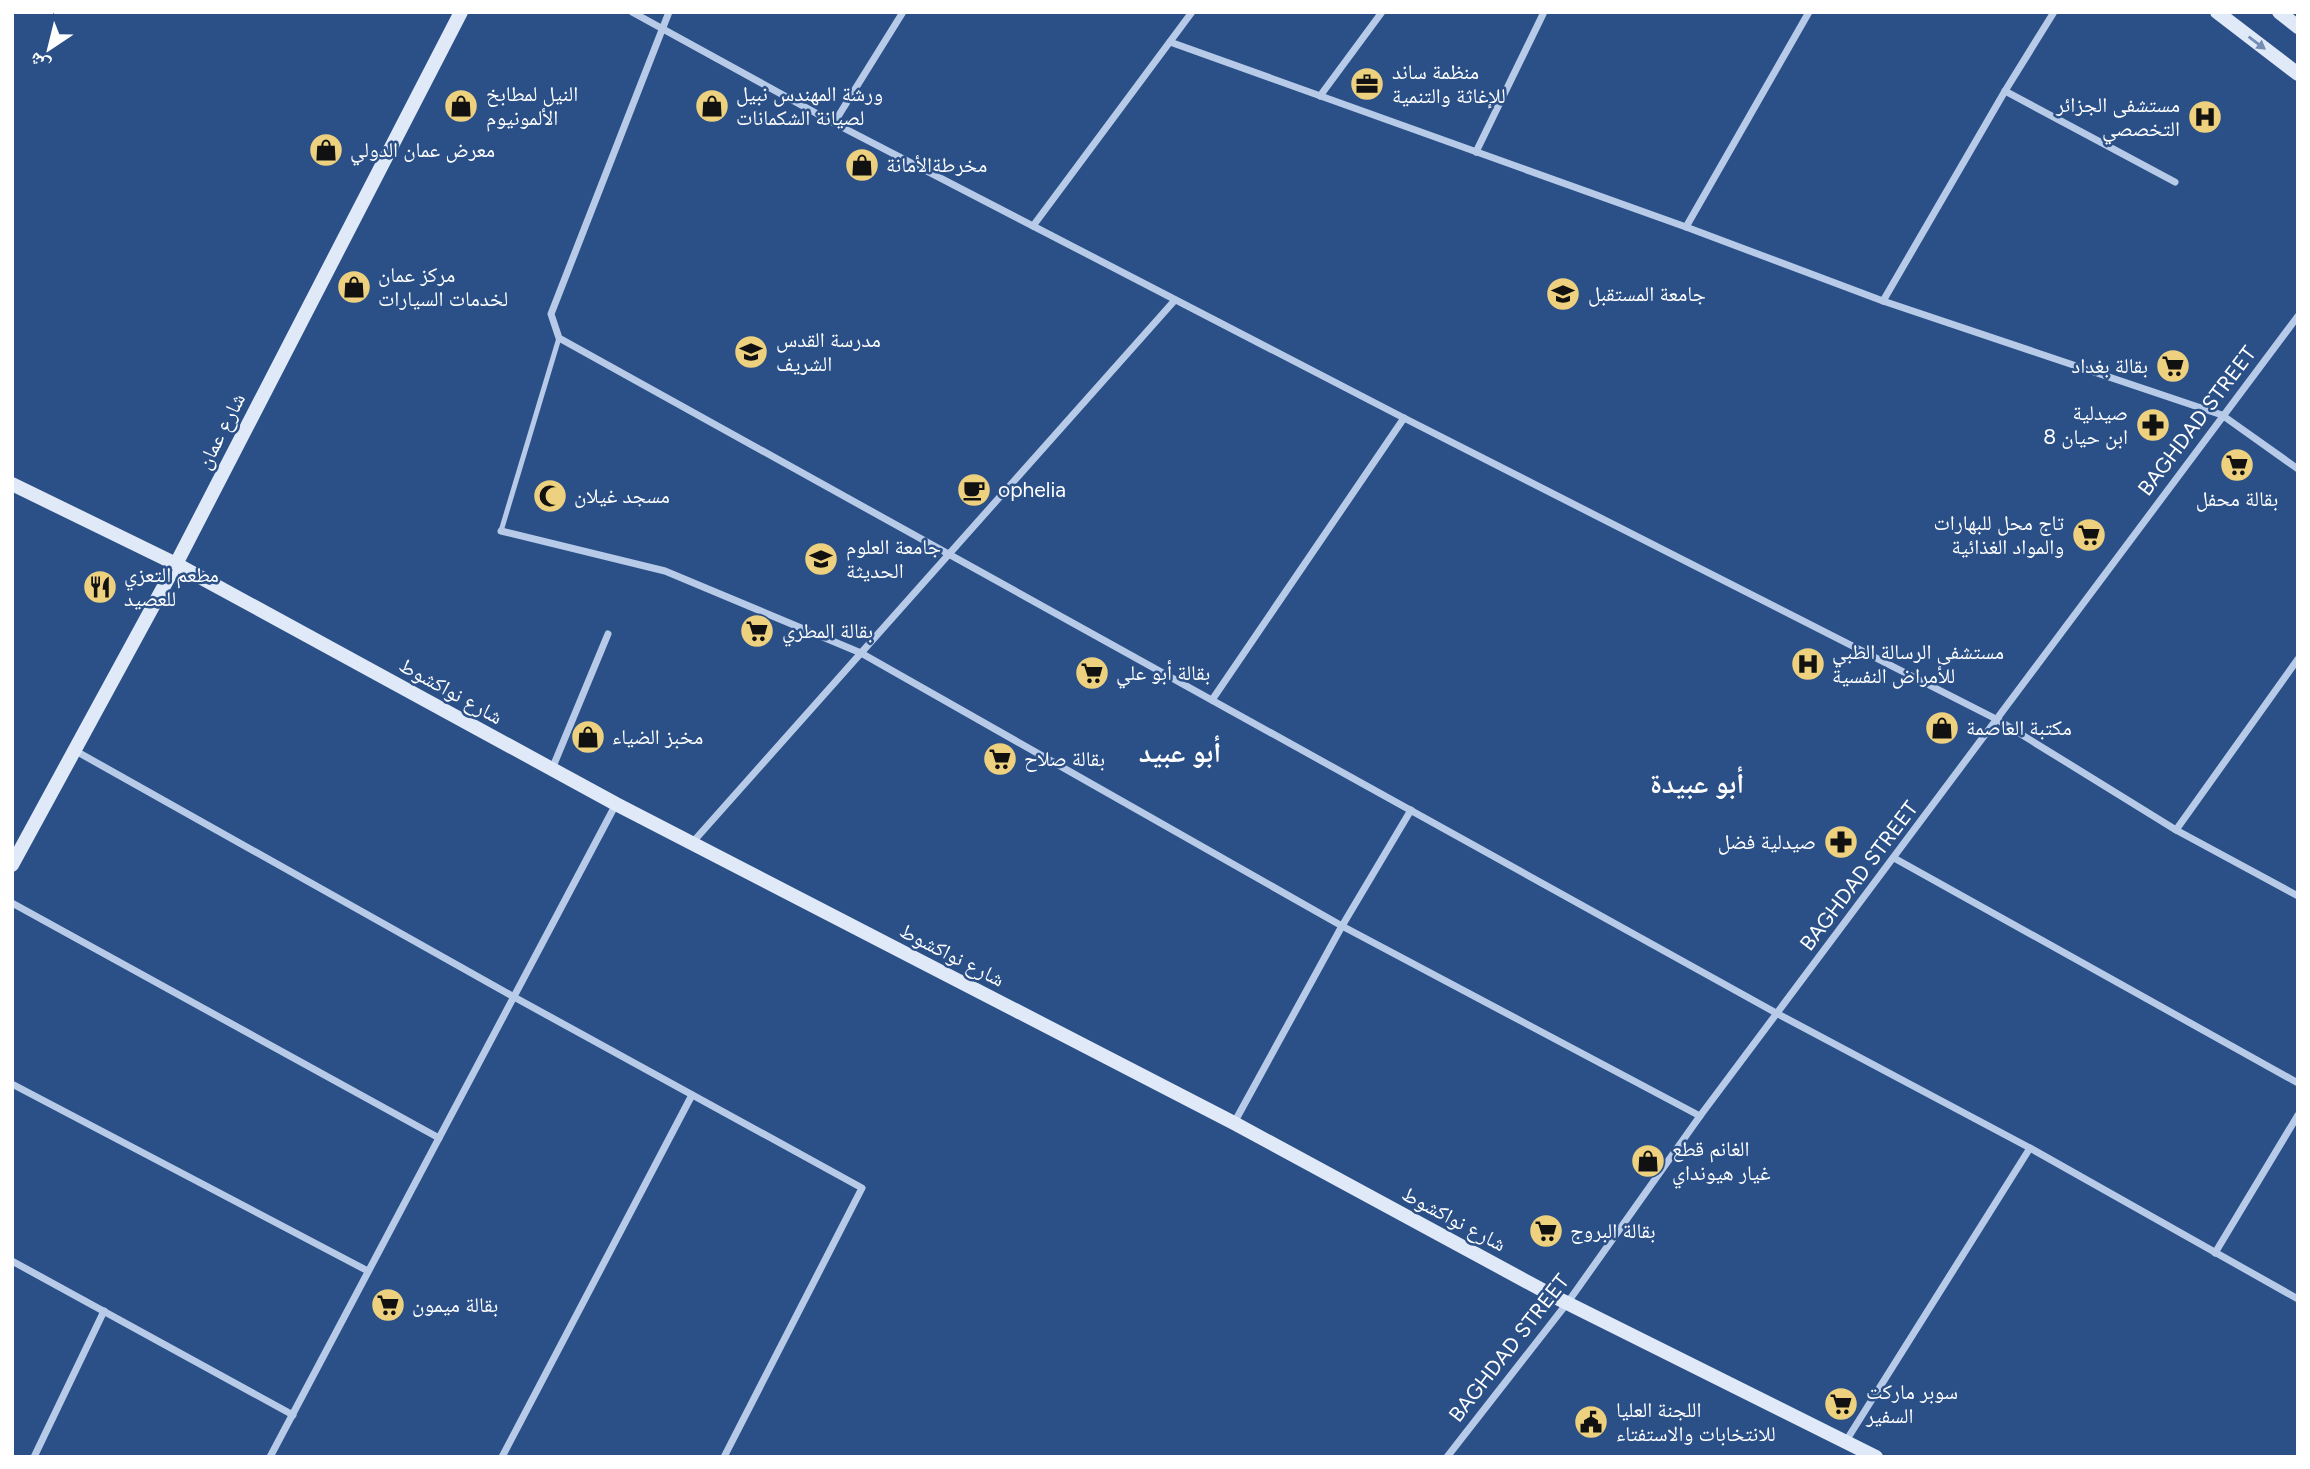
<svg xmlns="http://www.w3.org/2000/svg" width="2310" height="1469" font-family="Figtree,'Noto Naskh Arabic',sans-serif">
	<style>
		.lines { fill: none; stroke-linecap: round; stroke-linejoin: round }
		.lane { stroke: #b7cbe8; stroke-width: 5 }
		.street { stroke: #b7cbe8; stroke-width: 7 }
		.secondary { stroke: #e0e9f7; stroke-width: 14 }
		.oneway { fill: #738db4 }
		.labels { text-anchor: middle; stroke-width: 5; stroke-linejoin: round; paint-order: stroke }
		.poi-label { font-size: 21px; fill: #fff; stroke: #2b5087; text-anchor: start }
		.street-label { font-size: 21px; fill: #fff; stroke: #2b5087 }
		.district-label { font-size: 28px; font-weight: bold; fill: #fff; stroke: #2b5087 }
	</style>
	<rect width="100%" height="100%" fill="#2b5087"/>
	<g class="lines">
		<polyline class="lane" points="501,531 559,338"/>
		<g class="street">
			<polyline points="632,12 834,123 1404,418 1998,720 2176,830 2298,896"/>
			<polyline points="669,12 551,314 559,338 1778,1014 2030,1148 2298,1299"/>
			<polyline points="1170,42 1686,227 1883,301 2222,415 2298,469"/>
			<polyline points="2005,91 2175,182"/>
			<polyline points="1320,96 1382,12"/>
			<polyline points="834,123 903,12"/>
			<polyline points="1476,152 1544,12"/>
			<polyline points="1033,226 1192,12"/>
			<polyline points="1686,227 1809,12"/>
			<polyline points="1883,301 2005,91 2054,12"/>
			<polyline points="501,531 665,571 861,653 1342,926 1700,1116"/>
			<polyline points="1212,700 1404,418"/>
			<polyline points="74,750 514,997 862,1188 724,1457"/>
			<polyline points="552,769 608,634"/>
			<polyline points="2176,830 2298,659"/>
			<polyline points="692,843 1175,300"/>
			<polyline points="1894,858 2298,1083"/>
			<polyline points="12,903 439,1138"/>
			<polyline points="12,1084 368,1271"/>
			<polyline points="1234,1123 1342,926 1411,810"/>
			<polyline points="2215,1253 2298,1115"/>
			<polyline points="12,1261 293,1415"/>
			<polyline points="1846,1441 2030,1148"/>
			<polyline points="34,1457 104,1311"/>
			<polyline points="270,1457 616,804"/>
			<polyline points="502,1457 692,1095"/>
			<polyline points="1447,1457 1568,1302 1700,1116 2298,316"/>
		</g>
		<g class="secondary">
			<polyline points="2217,12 2298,74"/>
			<polyline points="2279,12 2298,27"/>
			<polyline points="12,484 176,564 616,804 1234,1123 1557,1298 1876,1457"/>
			<polyline points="12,865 176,564 461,12"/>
		</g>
	</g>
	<defs><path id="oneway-solid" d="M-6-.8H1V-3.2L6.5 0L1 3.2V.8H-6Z" transform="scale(1.75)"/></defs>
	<use class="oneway" href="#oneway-solid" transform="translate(2257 43) rotate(37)"/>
	<defs>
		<g id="office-disc" transform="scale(1.75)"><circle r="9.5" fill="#eed17f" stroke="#2b5087"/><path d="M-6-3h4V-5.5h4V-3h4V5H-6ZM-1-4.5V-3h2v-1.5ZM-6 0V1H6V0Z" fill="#111"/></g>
		<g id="shop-disc" transform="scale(1.75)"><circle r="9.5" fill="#eed17f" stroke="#2b5087"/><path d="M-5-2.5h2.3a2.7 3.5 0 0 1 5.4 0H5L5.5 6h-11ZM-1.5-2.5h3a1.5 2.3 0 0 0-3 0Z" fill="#111"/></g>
		<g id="hospital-disc" transform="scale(1.75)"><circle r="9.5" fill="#eed17f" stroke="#2b5087"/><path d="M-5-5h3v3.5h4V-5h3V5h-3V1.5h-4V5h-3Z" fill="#111"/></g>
		<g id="university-disc" transform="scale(1.75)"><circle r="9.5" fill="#eed17f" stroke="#2b5087"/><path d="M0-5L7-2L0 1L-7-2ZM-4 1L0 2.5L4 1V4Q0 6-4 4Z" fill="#111"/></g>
		<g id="school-disc" transform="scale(1.75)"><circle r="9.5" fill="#eed17f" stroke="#2b5087"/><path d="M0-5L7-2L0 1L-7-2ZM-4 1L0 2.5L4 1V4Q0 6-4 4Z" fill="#111"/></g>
		<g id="supermarket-disc" transform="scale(1.75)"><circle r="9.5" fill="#eed17f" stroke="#2b5087"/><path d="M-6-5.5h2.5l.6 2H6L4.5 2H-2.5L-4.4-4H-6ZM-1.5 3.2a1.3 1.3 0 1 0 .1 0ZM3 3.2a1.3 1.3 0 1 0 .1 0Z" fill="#111"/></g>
		<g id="pharmacy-disc" transform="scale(1.75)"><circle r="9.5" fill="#eed17f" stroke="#2b5087"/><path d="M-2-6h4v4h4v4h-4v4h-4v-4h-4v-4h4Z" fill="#111"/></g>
		<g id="cafe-disc" transform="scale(1.75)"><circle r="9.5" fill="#eed17f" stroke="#2b5087"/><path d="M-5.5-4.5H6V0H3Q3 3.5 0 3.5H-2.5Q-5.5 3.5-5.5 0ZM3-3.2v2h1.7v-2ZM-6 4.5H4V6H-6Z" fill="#111"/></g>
		<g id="mosque-disc" transform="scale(1.75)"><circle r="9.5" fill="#eed17f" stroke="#2b5087"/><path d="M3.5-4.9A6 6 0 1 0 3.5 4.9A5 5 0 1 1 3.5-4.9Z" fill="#111"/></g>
		<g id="restaurant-disc" transform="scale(1.75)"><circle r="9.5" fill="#eed17f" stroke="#2b5087"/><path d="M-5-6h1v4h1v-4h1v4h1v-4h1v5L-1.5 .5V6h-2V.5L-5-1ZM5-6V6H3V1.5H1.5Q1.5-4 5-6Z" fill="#111"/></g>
		<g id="civic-disc" transform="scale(1.75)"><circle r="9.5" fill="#eed17f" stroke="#2b5087"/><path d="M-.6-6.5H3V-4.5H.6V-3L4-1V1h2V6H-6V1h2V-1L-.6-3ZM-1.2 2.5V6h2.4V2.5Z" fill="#111"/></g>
	</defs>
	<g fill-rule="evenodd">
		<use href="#office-disc" x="1367" y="84"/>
		<use href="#shop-disc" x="461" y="106"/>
		<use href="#shop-disc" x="712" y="106"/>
		<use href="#hospital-disc" x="2205" y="117"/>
		<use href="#shop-disc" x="326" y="150"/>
		<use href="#shop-disc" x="862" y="165"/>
		<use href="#shop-disc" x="354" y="287"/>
		<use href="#university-disc" x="1563" y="294"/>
		<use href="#school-disc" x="751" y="352"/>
		<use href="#supermarket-disc" x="2173" y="366"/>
		<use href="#pharmacy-disc" x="2153" y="425"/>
		<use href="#supermarket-disc" x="2237" y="465"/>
		<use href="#cafe-disc" x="974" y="490"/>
		<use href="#mosque-disc" x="550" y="496"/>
		<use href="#supermarket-disc" x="2089" y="535"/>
		<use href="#university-disc" x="821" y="559"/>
		<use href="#restaurant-disc" x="100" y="587"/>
		<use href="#supermarket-disc" x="757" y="631"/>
		<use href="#hospital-disc" x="1808" y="664"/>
		<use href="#supermarket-disc" x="1092" y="673"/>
		<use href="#shop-disc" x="1942" y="728"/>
		<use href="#shop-disc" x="588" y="737"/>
		<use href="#supermarket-disc" x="1000" y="759"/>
		<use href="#pharmacy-disc" x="1841" y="842"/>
		<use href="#shop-disc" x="1648" y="1161"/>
		<use href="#supermarket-disc" x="1546" y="1231"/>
		<use href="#supermarket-disc" x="388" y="1305"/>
		<use href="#supermarket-disc" x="1841" y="1404"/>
		<use href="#civic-disc" x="1591" y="1422"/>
	</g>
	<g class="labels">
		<g class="poi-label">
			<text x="1392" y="79">منظمة ساند<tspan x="1392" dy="24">للإغاثة والتنمية</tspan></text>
			<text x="486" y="101">النيل لمطابخ<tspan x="486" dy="24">الألمونيوم</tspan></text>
			<text x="736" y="101">ورشة المهندس نبيل<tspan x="736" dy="24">لصيانة الشكمانات</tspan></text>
			<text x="2180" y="112" text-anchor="end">مستشفى الجزائر<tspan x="2180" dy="24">التخصصي</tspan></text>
			<text x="350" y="157">معرض عمان الدولي</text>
			<text x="886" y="172">مخرطةالأمانة</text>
			<text x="378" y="282">مركز عمان<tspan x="378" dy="24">لخدمات السيارات</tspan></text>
			<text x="1588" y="301">جامعة المستقبل</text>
			<text x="776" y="347">مدرسة القدس<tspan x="776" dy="24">الشريف</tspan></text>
			<text x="2148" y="373" text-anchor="end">بقالة بغداد</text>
			<text x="2128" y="420" text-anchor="end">صيدلية<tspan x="2128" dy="24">ابن حيان 8</tspan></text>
			<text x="998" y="497">ophelia</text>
			<text x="574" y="503">مسجد غيلان</text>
			<text x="2237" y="506" text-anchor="middle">بقالة محفل</text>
			<text x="2064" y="530" text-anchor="end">تاج محل للبهارات<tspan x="2064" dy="24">والمواد الغذائية</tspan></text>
			<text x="846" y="554">جامعة العلوم<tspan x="846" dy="24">الحديثة</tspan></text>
			<text x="124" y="582">مطعم التعزي<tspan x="124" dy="24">للعصيد</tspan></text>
			<text x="782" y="638">بقالة المطري</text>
			<text x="1832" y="659">مستشفى الرسالة الطبي<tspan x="1832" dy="24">للأمراض النفسية</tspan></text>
			<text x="1116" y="680">بقالة أبو علي</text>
			<text x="1966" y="735">مكتبة العاصمة</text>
			<text x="612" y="744">مخبز الضياء</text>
			<text x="1024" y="766">بقالة صلاح</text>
			<text x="1816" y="849" text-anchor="end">صيدلية فضل</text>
			<text x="1672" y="1156">الغانم قطع<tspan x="1672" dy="24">غيار هيونداي</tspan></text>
			<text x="1570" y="1238">بقالة البروج</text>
			<text x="412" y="1312">بقالة ميمون</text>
			<text x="1866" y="1399">سوبر ماركت<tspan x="1866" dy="24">السفير</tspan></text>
			<text x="1616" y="1417">اللجنة العليا<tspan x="1616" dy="24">للانتخابات والاستفتاء</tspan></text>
		</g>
		<g class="street-label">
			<text transform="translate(2197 421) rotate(-53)" y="7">BAGHDAD STREET</text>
			<text transform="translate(221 431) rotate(-63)" y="7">شارع عمان</text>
			<text transform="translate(451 691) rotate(29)" y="7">شارع نواكشوط</text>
			<text transform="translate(1859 876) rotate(-53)" y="7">BAGHDAD STREET</text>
			<text transform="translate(952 955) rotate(27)" y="7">شارع نواكشوط</text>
			<text transform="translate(1454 1219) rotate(28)" y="7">شارع نواكشوط</text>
			<text transform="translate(1509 1348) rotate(-52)" y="7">BAGHDAD STREET</text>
		</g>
		<g class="district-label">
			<text x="1180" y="762">أبو عبيد</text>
			<text x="1697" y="793">أبو عبيدة</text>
		</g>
	</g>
	<rect width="2310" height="1469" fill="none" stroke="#ffffff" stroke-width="28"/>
	<g transform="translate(49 49) rotate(215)" stroke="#2b5087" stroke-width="5" paint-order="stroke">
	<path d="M0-5L12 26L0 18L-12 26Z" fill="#ffffff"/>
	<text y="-10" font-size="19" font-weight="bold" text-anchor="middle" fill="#ffffff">ش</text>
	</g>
</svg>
